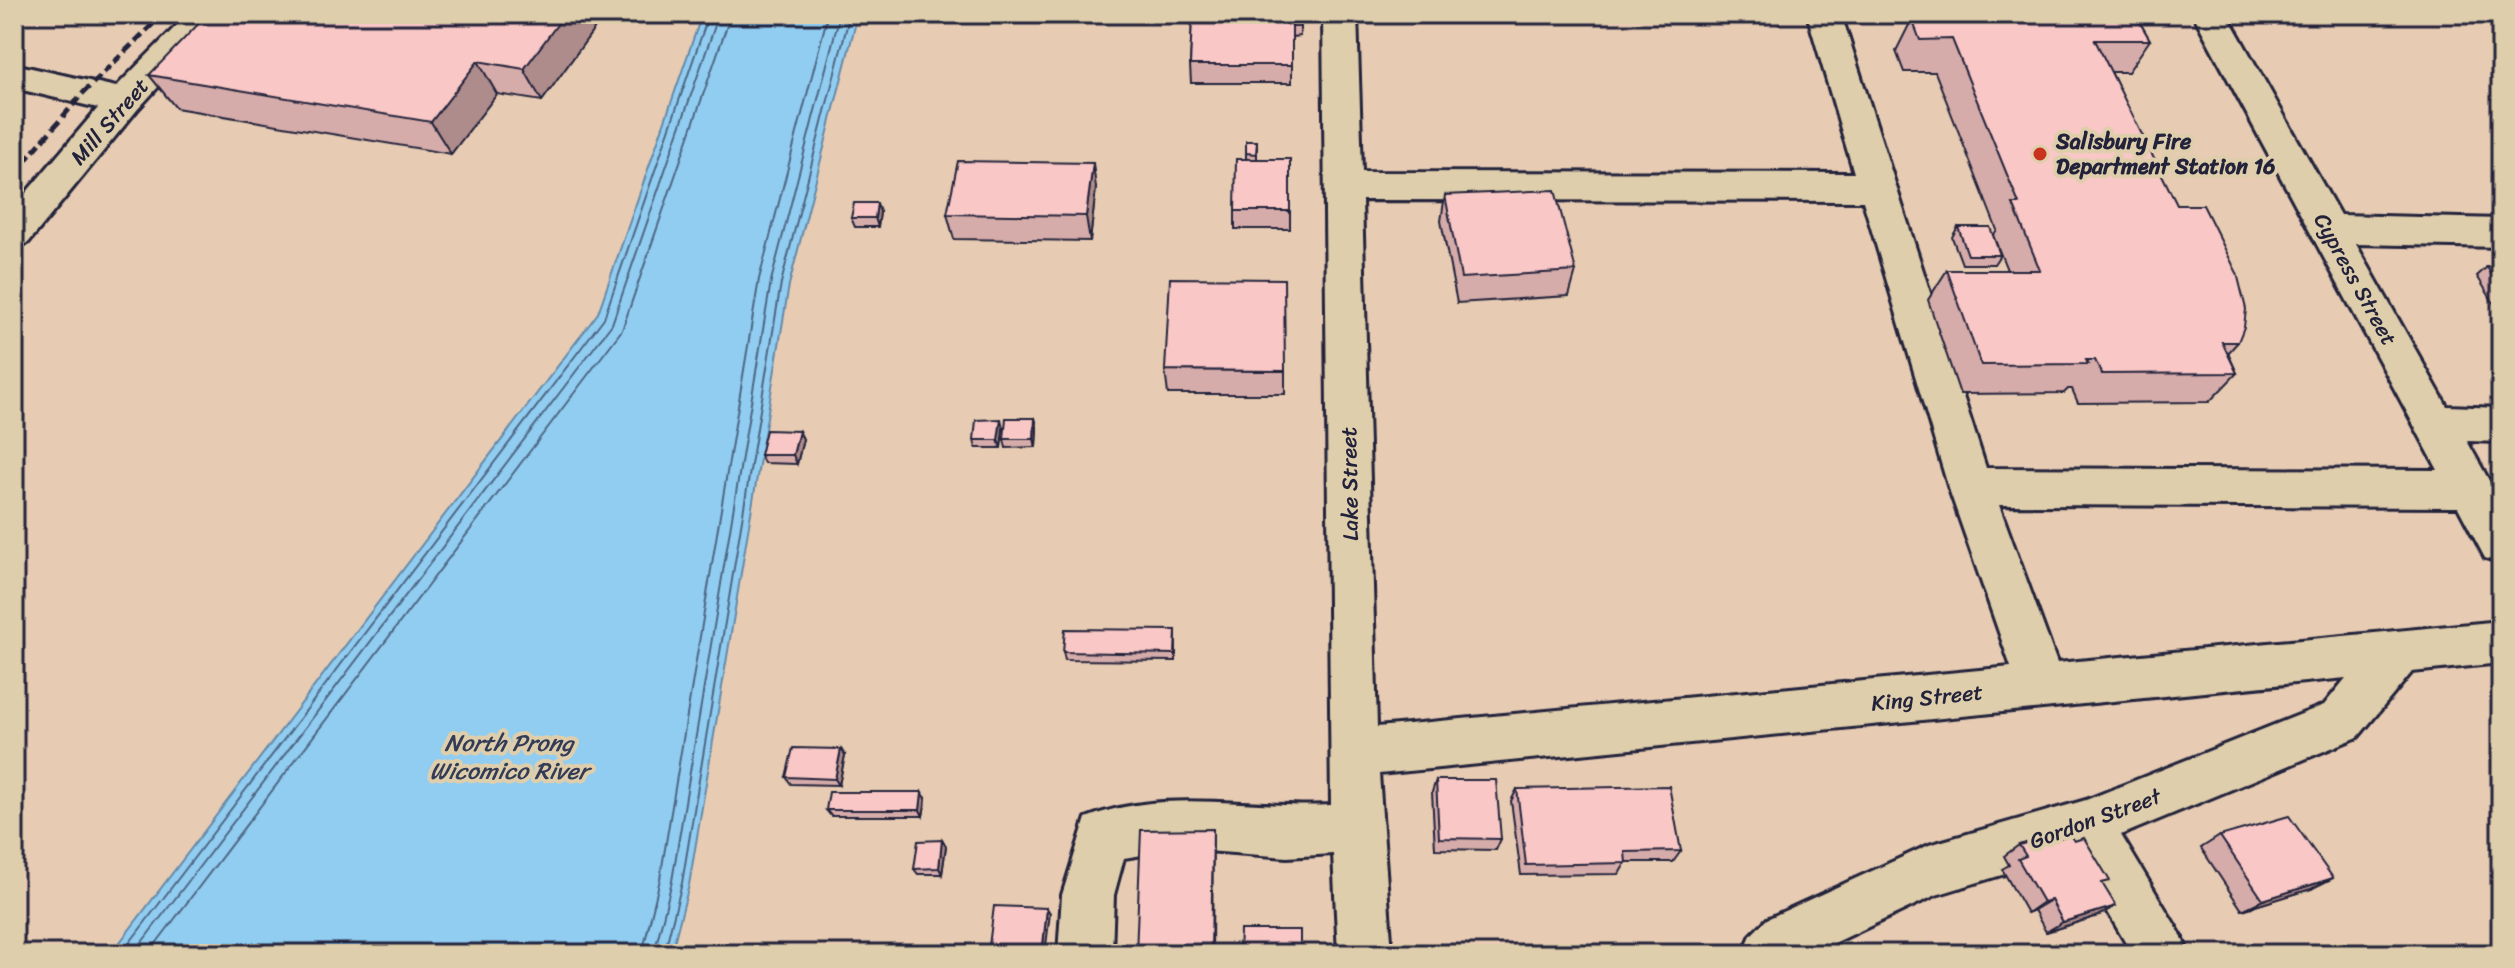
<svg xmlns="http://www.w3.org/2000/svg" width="2515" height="968" font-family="Sriracha,sans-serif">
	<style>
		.water { fill: #91cdf1; stroke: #6589a8; stroke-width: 2 }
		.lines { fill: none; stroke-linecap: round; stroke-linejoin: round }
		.shore { stroke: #4e6684; stroke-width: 2 }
		.minor-casing { stroke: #22223b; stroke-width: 6 }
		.minor { fill: #dfceab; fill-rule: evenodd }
		.rail { stroke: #22223b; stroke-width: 5; stroke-dasharray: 10 5; stroke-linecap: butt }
		.wall { fill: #d6acaa; stroke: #22223b; stroke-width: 2 }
		.shaded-wall { fill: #ae8c8b; stroke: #22223b; stroke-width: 2 }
		.building { fill: #f9c8c6; stroke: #22223b; stroke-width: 2 }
		.poi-dot { fill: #c8321e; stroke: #dfceab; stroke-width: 3 }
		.labels { text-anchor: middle; stroke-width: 8; stroke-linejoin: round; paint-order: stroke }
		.street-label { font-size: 22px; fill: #22223b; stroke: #dfceab }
		.poi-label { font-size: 22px; font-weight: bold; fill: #22223b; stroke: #dfceab; text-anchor: start }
		.water-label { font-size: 24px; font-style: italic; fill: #333c56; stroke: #dfceab }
	</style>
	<rect width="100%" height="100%" fill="#e7ccb3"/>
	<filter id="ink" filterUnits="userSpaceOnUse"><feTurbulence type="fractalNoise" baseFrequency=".0125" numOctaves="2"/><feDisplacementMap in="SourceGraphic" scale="16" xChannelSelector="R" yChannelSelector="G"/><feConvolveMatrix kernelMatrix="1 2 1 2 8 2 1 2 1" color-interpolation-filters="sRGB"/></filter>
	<g filter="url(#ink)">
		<polygon class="water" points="702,14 858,14 789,285 689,885 671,954 111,954 598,313"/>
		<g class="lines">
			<g class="shore">
				<polyline points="121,954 604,318 709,14"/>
				<polyline points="133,954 612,324 719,14"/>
				<polyline points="148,954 622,330 731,14"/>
				<polyline points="642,954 660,879 759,279 828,14"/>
				<polyline points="654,954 672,881 771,281 840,14"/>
				<polyline points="664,954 682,883 781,283 850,14"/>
			</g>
			<g class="minor-casing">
				<g id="minor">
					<polygon points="188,14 225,14 137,110 28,243 14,247 14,207 98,108 14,88 14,64 116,87"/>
					<path d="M 1323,14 L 1357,14 L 1362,172 L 1854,173 L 1807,14 L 1841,14 L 1986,468 L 2438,470 L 2193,14 L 2227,14 L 2340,215 L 2501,219 L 2501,247 L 2356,244 L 2447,406 L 2501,408 L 2501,442 L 2467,441 L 2501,502 L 2501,563 L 2485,558 L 2458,507 L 1999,505 L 2057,663 L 2501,621 L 2501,663 L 2412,672 L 2358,737 L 2121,835 L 2181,935 L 2189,954 L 2132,954 L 2074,853 L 1936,895 L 1811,954 L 1743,954 L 1751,935 L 1767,919 L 1929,845 L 2086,800 L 2324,705 L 2346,678 L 1379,774 L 1392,954 L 1338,954 L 1333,854 L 1287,857 L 1179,849 L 1124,858 L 1114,895 L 1112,954 L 1058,954 L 1062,895 L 1086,818 C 1164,787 1249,809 1331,805 ZM 1362,200 L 1863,201 L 1948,486 L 2011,667 L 1377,727 Z"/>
				</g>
			</g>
			<use href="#minor" class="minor"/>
			<polyline class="rail" points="14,174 84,92 163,14"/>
		</g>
		<g class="wall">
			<polygon points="1208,14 1261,14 1261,19 1208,18"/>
			<polygon points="1909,14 2135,14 2150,40 2128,72 2111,72 2238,342 2228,353 2237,373 2209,402 2078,403 2072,389 2068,389 2064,393 1960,394 1928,300 1947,270 2007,270 1993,235 1997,230 1935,72 1904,72 1896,51 1911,21"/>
			<polygon points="1192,19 1300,27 1300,36 1292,37 1292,83 1191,83 1190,65"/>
			<polygon points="597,25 542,101 497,94 451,154 176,108 149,75"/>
			<polygon points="1246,141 1257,141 1257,159 1290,211 1290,229 1235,229 1235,211 1246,159"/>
			<polygon points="1096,188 1090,241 954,239 947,214"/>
			<polygon points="1445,195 1576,271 1569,296 1457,303 1441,221"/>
			<polygon points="880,212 878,227 855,227 851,218"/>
			<polygon points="1958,227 2000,255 1994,264 1962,264 1952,237"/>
			<polygon points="2487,267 2501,267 2501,315 2477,276"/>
			<polygon points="1165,370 1285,371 1285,394 1168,394"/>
			<polygon points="1035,418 1037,427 1036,447 1006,448 1004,439"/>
			<polygon points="1003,428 1001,448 976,448 974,440"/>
			<polygon points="799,431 803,439 797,464 764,463 760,455"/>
			<polygon points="1176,630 1176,661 1065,660 1063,652"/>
			<polygon points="845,755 839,785 791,784 786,777"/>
			<polygon points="1436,780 1501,839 1496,850 1435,849 1432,792"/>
			<polygon points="1517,789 1681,851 1673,862 1626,862 1619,874 1521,875 1511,801"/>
			<polygon points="926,798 923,816 831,816 826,810"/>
			<polygon points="2220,836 2311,889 2242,910 2201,848"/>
			<polygon points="2058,838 2103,885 2098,916 2046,932 2034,910 2027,913 2002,869 2009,865 2004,856 2019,845"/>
			<polygon points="942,840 946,846 942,874 918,874 914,869"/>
		</g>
		<g class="shaded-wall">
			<polygon points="564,14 591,14 597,25 542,101 524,69"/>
			<polygon points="478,61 497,94 451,154 431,122"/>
			<polygon points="1093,163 1096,188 1090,241 1086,216"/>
			<polygon points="877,203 880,212 878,227 875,218"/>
			<polygon points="1035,418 1037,427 1036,447 1034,439"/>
			<polygon points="1001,419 1003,428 1001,448 998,440"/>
			<polygon points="799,431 803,439 797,464 793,455"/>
			<polygon points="841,749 845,755 839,785 835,779"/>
			<polygon points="922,792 926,798 923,816 920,810"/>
			<polygon points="1213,829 1212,954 1211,954"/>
			<polygon points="942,840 946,846 942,874 939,868"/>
			<polygon points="2333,878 2311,889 2242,910 2263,900"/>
			<polygon points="2051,900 2034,910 2027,913 2043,902"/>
			<polygon points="2116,906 2098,916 2046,932 2063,922"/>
			<polygon points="1047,908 1050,913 1045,954 1042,954"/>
		</g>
		<g class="building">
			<polygon points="208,14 565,14 524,69 478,61 431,122 149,75"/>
			<polygon points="1937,14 2135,14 2150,40 2095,40 2177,205 2203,205 2237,273 2246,309 2244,327 2238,342 2222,342 2237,373 2102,374 2095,360 2086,360 2088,364 1981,365 1947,270 2040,270 2013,204 2019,204 1952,39 1920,40 1912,19 1939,19"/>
			<polygon points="1299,16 1300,27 1292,27 1292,19 1279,19 1278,17"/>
			<polygon points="1192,19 1292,19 1292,65 1190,65"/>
			<polygon points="1246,141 1257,141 1256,154 1246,153"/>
			<polygon points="1236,159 1290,159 1290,211 1235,211"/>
			<polygon points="958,161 1093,163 1086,216 947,214"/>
			<polygon points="1555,190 1576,271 1461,278 1445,195"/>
			<polygon points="854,203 877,203 875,218 851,218"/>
			<polygon points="1958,227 1990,227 2000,255 1968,255"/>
			<polygon points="2487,267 2501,267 2501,290"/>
			<polygon points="1170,278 1284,279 1285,371 1165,370"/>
			<polygon points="1006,418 1035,418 1034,439 1004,439"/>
			<polygon points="1001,419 998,440 974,440 976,420"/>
			<polygon points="766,430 799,431 793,455 760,455"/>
			<polygon points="1065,629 1176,630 1175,654 1063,652"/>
			<polygon points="793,748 841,749 835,779 786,777"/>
			<polygon points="1436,780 1496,780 1501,839 1439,838"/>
			<polygon points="1669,786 1681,851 1625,852 1626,863 1526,865 1517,789"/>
			<polygon points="829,792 922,792 920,810 826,810"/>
			<polygon points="2289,816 2333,878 2263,900 2220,836"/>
			<polygon points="1213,829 1211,954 1136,954 1141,830"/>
			<polygon points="2056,834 2058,838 2070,835 2074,841 2084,838 2110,881 2102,883 2116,906 2063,922 2051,900 2043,902 2018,859 2026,856 2019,845"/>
			<polygon points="942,840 939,868 914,869 918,841"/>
			<polygon points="994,906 1047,908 1042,954 988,954"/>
			<polygon points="1240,930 1300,930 1300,954 1239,954"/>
			<polygon points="2284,945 2290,954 2259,954"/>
		</g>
	</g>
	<circle class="poi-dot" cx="2040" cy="154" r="8"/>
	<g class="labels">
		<g class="street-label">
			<text transform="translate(109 121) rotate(-49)" y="8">Mill Street</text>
			<text transform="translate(2356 279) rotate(61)" y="8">Cypress Street</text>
			<text transform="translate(1349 484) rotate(-91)" y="8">Lake Street</text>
			<text transform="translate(1927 697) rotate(-6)" y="8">King Street</text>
			<text transform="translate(2095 818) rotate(-20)" y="8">Gordon Street</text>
		</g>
		<g class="poi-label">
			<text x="2056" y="149">Salisbury Fire<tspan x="2056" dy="25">Department Station 16</tspan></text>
		</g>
		<g class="water-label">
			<text x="509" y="751">North Prong<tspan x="509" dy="28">Wicomico River</tspan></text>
		</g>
	</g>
	<rect width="2515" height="968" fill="none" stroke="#dfceab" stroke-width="48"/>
	<rect x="24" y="24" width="2467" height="920" fill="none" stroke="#22223b" stroke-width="3" filter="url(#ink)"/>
</svg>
